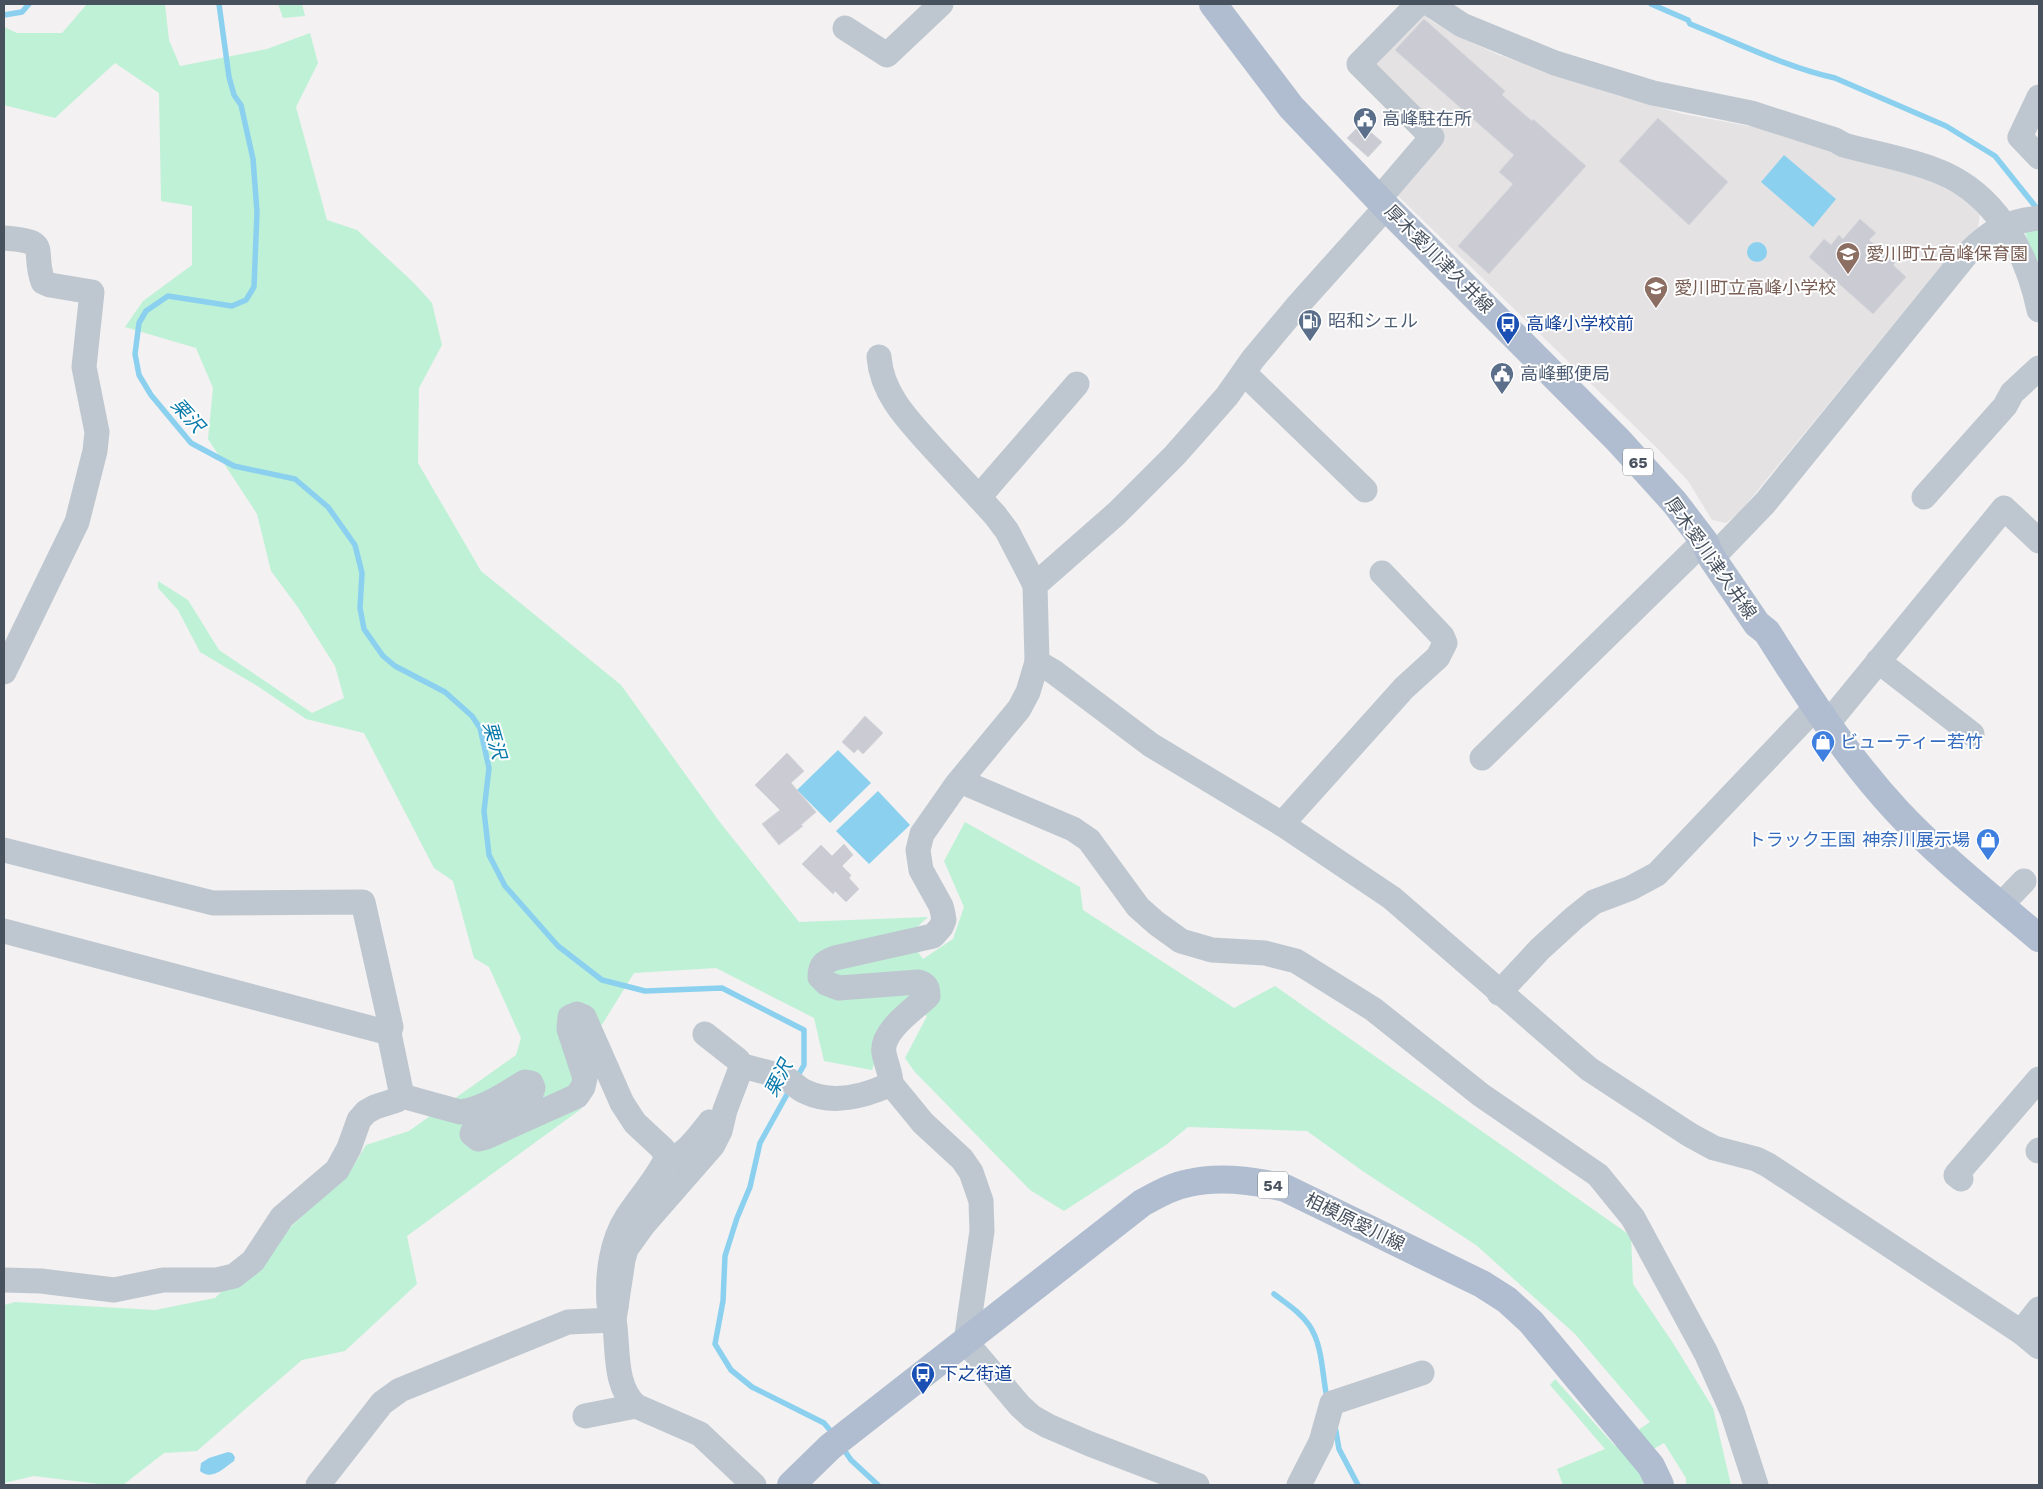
<svg xmlns="http://www.w3.org/2000/svg" width="2043" height="1489" font-family="'Work Sans','Noto Sans JP',sans-serif">
	<style>
		.education { fill: #e4e2e3 }
		.green { fill: #bff1d7 }
		.water { fill: #8bd1ef }
		.lines { fill: none; stroke-linecap: round; stroke-linejoin: round }
		.stream { stroke: #8bd1ef; stroke-width: 5.5 }
		.building { fill: #cbccd3; stroke: #d5d6dc }
		.minor { stroke: #bec7d0; stroke-width: 25 }
		.major { stroke: #b0bdd0; stroke-width: 28 }
		.labels { text-anchor: middle; stroke-width: 4; stroke-linejoin: round; paint-order: stroke }
		.shield { fill: #fff; stroke: #7f868f; stroke-width: 1 }
		.shield-label { font-size: 16px; font-weight: bold; fill: #48525f }
		.service-label { font-size: 18px; fill: #4e5e75; stroke: #fff; text-anchor: start }
		.education-label { font-size: 18px; fill: #785e54; stroke: #fff; text-anchor: start }
		.street-label { font-size: 18px; fill: #48525f; stroke: #fff }
		.transit-label { font-size: 18px; fill: #164399; stroke: #fff; text-anchor: start }
		.shop-label { font-size: 18px; fill: #366cbe; stroke: #fff; text-anchor: start }
		.water-label { font-size: 19px; font-style: italic; fill: #097aaa; stroke: #fff }
	</style>
	<rect width="100%" height="100%" fill="#f3f1f1"/>
	<polygon class="education" points="1416,12 1426,15 1430,20 1453,34 1499,55 1619,96 1683,114 1760,128 1828,148 1830,152 1912,175 1938,184 1962,198 1980,213 1978,228 1961,243 1915,298 1740,512 1726,523 1712,520 1688,481 1657,448 1393,191 1443,137 1372,69"/>
	<g class="green">
		<polygon points="87,4 165,4 169,40 180,66 267,49 310,33 318,63 296,107 327,220 357,230 414,283 432,303 442,345 419,388 418,463 481,571 621,685 719,821 799,922 928,917 907,936 923,959 953,939 964,907 944,861 965,822 1080,887 1083,910 1234,1008 1275,986 1631,1236 1633,1284 1673,1343 1713,1408 1731,1485 1686,1485 1686,1478 1664,1443 1634,1460 1644,1485 1563,1485 1557,1469 1605,1449 1550,1385 1555,1379 1615,1446 1650,1422 1575,1334 1476,1245 1364,1172 1307,1131 1188,1127 1166,1145 1064,1211 1030,1190 914,1071 905,1058 927,1016 907,1005 880,1044 872,1070 824,1061 814,1018 716,968 634,973 603,1023 581,1049 581,1109 407,1236 417,1284 345,1351 302,1360 197,1451 164,1453 123,1485 107,1485 34,1476 4,1483 4,1305 15,1302 155,1310 215,1298 351,1170 366,1145 409,1131 516,1055 521,1038 489,967 474,958 453,881 434,868 364,733 306,719 259,687 200,652 178,610 158,588 158,581 188,600 219,650 312,713 344,698 335,666 297,606 271,571 257,514 208,439 213,388 196,348 125,327 143,301 192,265 192,206 161,201 159,93 115,63 55,118 4,105 4,27 17,33 62,33"/>
		<polygon points="278,4 302,4 305,16 283,18"/>
		<polygon points="2023,225 2039,225 2039,278"/>
	</g>
	<g class="water">
		<polygon points="1784,155 1836,199 1813,227 1761,182"/>
		<circle cx="1757" cy="252" r="10"/>
		<polygon points="838,750 871,783 830,823 797,790"/>
		<polygon points="878,791 910,825 869,864 836,831"/>
		<path d="M 228,1452 L 232,1453 L 235,1457 L 234,1461 C 224,1468 212,1481 200,1471 L 201,1463 L 209,1458 Z"/>
	</g>
	<g class="lines">
		<g class="stream">
			<polyline points="219,4 229,77 234,95 241,105 253,159 257,212 254,287 246,300 232,306 168,296 146,311 139,323 135,354 139,375 151,395 191,443 234,466 295,479 328,507 355,545 362,573 360,608 364,629 383,656 395,666 445,692 472,716 480,728 489,768 484,811 489,855 505,886 558,946 602,980 645,991 722,988 804,1030 804,1065 796,1079"/>
			<path d="M 1651,4 L 1688,20 L 1690,24 C 1736,42 1788,68 1835,78 L 1946,126 L 1995,156 L 2039,211"/>
			<polyline points="4,15 22,12 29,4"/>
			<polyline points="790,1089 760,1143 750,1187 737,1218 725,1256 723,1301 715,1344 731,1370 752,1387 824,1423 834,1435"/>
			<path d="M 1274,1294 C 1287,1304 1300,1312 1309,1325 C 1323,1345 1322,1375 1327,1398"/>
			<polyline points="1335,1426 1339,1449 1358,1485"/>
			<polyline points="842,1447 851,1460 878,1485"/>
		</g>
	</g>
	<g class="building">
		<polygon points="1424,19 1505,91 1502,95 1532,121 1533,119 1586,166 1489,274 1458,246 1513,184 1499,172 1514,155 1395,50"/>
		<polygon points="1658,118 1728,182 1689,225 1619,161"/>
		<polygon points="1358,127 1363,132 1366,128 1382,142 1368,157 1347,138"/>
		<polygon points="1860,219 1876,233 1869,240 1895,263 1893,265 1906,277 1873,314 1809,257 1824,239 1831,245 1839,235 1843,239"/>
		<polygon points="865,716 883,733 863,754 858,749 854,753 842,742"/>
		<polygon points="787,753 804,771 791,783 816,812 801,825 803,826 779,845 762,824 780,810 755,785"/>
		<polygon points="844,844 853,855 842,866 851,875 849,878 859,889 846,902 835,891 833,894 802,864 821,845 832,856"/>
	</g>
	<g class="lines">
		<g class="minor">
			<path d="M 1430,4 L 1462,25 L 1555,63 L 1653,93 L 1751,113 L 1835,140 L 1844,145 C 1876,154 1923,162 1951,177 C 2001,203 2028,257 2039,310"/>
			<polyline points="845,28 887,55 941,4"/>
			<polyline points="2039,97 2020,137 2039,157"/>
			<polyline points="1379,199 1432,137 1359,64 1418,4"/>
			<polyline points="1386,207 1299,304 1253,359 1227,396 1175,455 1117,513 1035,585 1037,662 1054,672 1151,745 1282,824 1392,898 1589,1069 1690,1135 1714,1148 1756,1159 1768,1165 2021,1332 2039,1347"/>
			<path d="M 4,238 C 53,242 31,247 43,282 L 50,285 L 92,292 L 84,367 L 97,432 L 95,451 L 77,522 L 4,672"/>
			<path d="M 879,357 C 882,396 911,423 935,450 C 955,472 975,493 995,515 L 1007,531 L 1035,585"/>
			<polyline points="1244,373 1365,490"/>
			<polyline points="979,497 1077,384"/>
			<polyline points="1924,497 2005,406 2012,393 2039,368"/>
			<path d="M 1712,558 L 1765,503 L 1966,255 C 1989,232 2006,221 2039,218"/>
			<polyline points="1878,661 1972,734"/>
			<polyline points="1828,723 2004,508 2039,541"/>
			<polyline points="1482,758 1704,541"/>
			<polyline points="960,781 1073,829 1089,840 1138,907 1156,923 1181,941 1212,950 1265,953 1296,961 1373,1009 1481,1095 1598,1175 1633,1218 1706,1353 1732,1411 1756,1485"/>
			<polyline points="1282,824 1404,688 1438,657 1445,643 1442,636 1382,573"/>
			<path d="M 4,850 L 213,903 L 363,902 L 391,1027 L 389,1033 L 402,1096 L 460,1112 C 484,1109 505,1094 525,1082 L 531,1083 L 533,1088 L 530,1096 L 475,1127 L 472,1134 L 478,1139 L 486,1137 L 577,1096 L 583,1087 L 585,1078 L 569,1029 L 570,1017 L 577,1014 L 584,1017 L 622,1103 L 635,1123 L 663,1149 L 666,1159 C 656,1180 639,1198 627,1217 C 611,1242 607,1275 609,1304 L 616,1307"/>
			<polyline points="2001,905 2024,881"/>
			<polyline points="4,931 389,1033"/>
			<polyline points="1499,993 1540,949 1574,918 1594,902 1631,888 1657,874 1815,708"/>
			<path d="M 705,1034 L 738,1060 L 741,1068 L 725,1110 L 720,1131 L 713,1145 L 644,1224 L 626,1249 L 623,1260 L 614,1320 L 615,1327 C 618,1354 615,1387 636,1406 L 700,1434 L 754,1485"/>
			<path d="M 741,1068 L 746,1067 C 758,1070 771,1073 783,1077 C 792,1080 797,1089 806,1092 C 833,1105 865,1096 891,1084 L 923,1123 L 962,1159 L 971,1172 L 981,1201 L 982,1231 L 966,1342 L 1020,1406 L 1032,1417 L 1048,1426 L 1090,1444 L 1197,1485"/>
			<path d="M 891,1084 C 891,1073 886,1064 884,1053 C 880,1032 913,1010 928,996 C 928,987 926,984 918,982 L 839,988 L 826,983 L 820,977 C 820,965 824,962 835,958 L 933,936 L 941,927 L 944,920 L 943,914 L 941,906 L 921,870 L 918,850 L 922,834 L 957,784 L 1019,709 L 1028,692 L 1037,662"/>
			<polyline points="2038,1151 2039,1150"/>
			<path d="M 666,1159 C 684,1158 699,1136 710,1122"/>
			<polyline points="1961,1179 1956,1175 2039,1079"/>
			<polyline points="4,1280 41,1281 114,1290 163,1280 217,1280 234,1276 253,1261 282,1217 337,1170 349,1148 359,1120 366,1112 375,1107 397,1100 402,1096"/>
			<polyline points="2021,1332 2039,1309"/>
			<polyline points="585,1416 636,1406"/>
			<polyline points="318,1485 382,1403 400,1390 568,1322 614,1320"/>
			<polyline points="1299,1485 1321,1442 1332,1403 1422,1373"/>
		</g>
		<g class="major">
			<path d="M 1213,4 L 1291,107 L 1386,207 L 1618,440 L 1675,503 L 1704,541 L 1712,558 L 1757,624 L 1767,632 C 1806,694 1847,757 1897,811 C 1940,857 1991,897 2039,938"/>
			<path d="M 791,1485 L 830,1447 L 1142,1203 C 1157,1195 1172,1186 1189,1183 C 1218,1176 1256,1181 1285,1188 L 1482,1284 L 1507,1300 L 1531,1322 L 1651,1466 L 1660,1485"/>
		</g>
	</g>
	<defs>
		<g id="civic-pin" transform="scale(1.25)"><path d="M0 17L-7.5 6A9.5 9.5 0 1 1 7.5 6Z" fill="#5c6f8a" stroke="#fff"/><path d="M-.6-6.5H3V-4.5H.6V-3L4-1V1h2V6H-6V1h2V-1L-.6-3ZM-1.2 2.5V6h2.4V2.5Z" fill="#fff"/></g>
		<g id="school-pin" transform="scale(1.25)"><path d="M0 17L-7.5 6A9.5 9.5 0 1 1 7.5 6Z" fill="#8d6e63" stroke="#fff"/><path d="M0-5L7-2L0 1L-7-2ZM-4 1L0 2.5L4 1V4Q0 6-4 4Z" fill="#fff"/></g>
		<g id="fuel-pin" transform="scale(1.25)"><path d="M0 17L-7.5 6A9.5 9.5 0 1 1 7.5 6Z" fill="#5c6f8a" stroke="#fff"/><path d="M-5.5-6h7V0h2V4h1.3V-2.5L3-4.5l.8-.8L6-3V5H2.5V1h-1V6h-7ZM-4.2-4.7v3.2H.2V-4.7Z" fill="#fff"/></g>
		<g id="bus-pin" transform="scale(1.25)"><path d="M0 17L-7.5 6A9.5 9.5 0 1 1 7.5 6Z" fill="#1a4fb4" stroke="#fff"/><path d="M-5-6H5V4H4V6H2V4H-2V6H-4V4H-5ZM-3.5-4V0h7V-4ZM-3.5 1.2v1.5H-2V1.2ZM2 1.2v1.5H3.5V1.2Z" fill="#fff"/></g>
		<g id="shop-pin" transform="scale(1.25)"><path d="M0 17L-7.5 6A9.5 9.5 0 1 1 7.5 6Z" fill="#3f7fe0" stroke="#fff"/><path d="M-5-2.5h2.3a2.7 3.5 0 0 1 5.4 0H5L5.5 6h-11ZM-1.5-2.5h3a1.5 2.3 0 0 0-3 0Z" fill="#fff"/></g>
	</defs>
	<g fill-rule="evenodd">
		<use href="#civic-pin" x="1365" y="119"/>
		<use href="#school-pin" x="1848" y="254"/>
		<use href="#school-pin" x="1656" y="288"/>
		<use href="#fuel-pin" x="1310" y="321"/>
		<use href="#bus-pin" x="1508" y="324"/>
		<use href="#civic-pin" x="1502" y="374"/>
		<use href="#shop-pin" x="1823" y="742"/>
		<use href="#shop-pin" x="1988" y="840"/>
		<use href="#bus-pin" x="923" y="1374"/>
	</g>
	<g class="labels">
		<g class="shield">
			<rect x="1623" y="448.5" width="30" height="27" rx="4"/>
			<rect x="1258" y="1171.5" width="30" height="27" rx="4"/>
		</g>
		<g class="shield-label">
			<text x="1638" y="468">65</text>
			<text x="1273" y="1191">54</text>
		</g>
		<g class="service-label">
			<text x="1382" y="125">高峰駐在所</text>
			<text x="1328" y="327">昭和シェル</text>
			<text x="1520" y="380">高峰郵便局</text>
		</g>
		<g class="education-label">
			<text x="1866" y="260">愛川町立高峰保育園</text>
			<text x="1674" y="294">愛川町立高峰小学校</text>
		</g>
		<g class="street-label">
			<text transform="translate(1439 259) rotate(45)" y="6">厚木愛川津久井線</text>
			<text transform="translate(1711 558) rotate(55)" y="6">厚木愛川津久井線</text>
			<text transform="translate(1355 1222) rotate(26)" y="6">相模原愛川線</text>
		</g>
		<g class="transit-label">
			<text x="1526" y="330">高峰小学校前</text>
			<text x="940" y="1380">下之街道</text>
		</g>
		<g class="shop-label">
			<text x="1840" y="748">ビューティー若竹</text>
			<text x="1970" y="846" text-anchor="end">トラック王国 神奈川展示場</text>
		</g>
		<g class="water-label">
			<text transform="translate(188 415) rotate(48)" y="7">栗沢</text>
			<text transform="translate(495 740) rotate(74)" y="7">栗沢</text>
			<text transform="translate(778 1078) rotate(-63)" y="7">栗沢</text>
		</g>
	</g>
	<rect width="2043" height="1489" fill="none" stroke="#48525f" stroke-width="10"/>
</svg>
